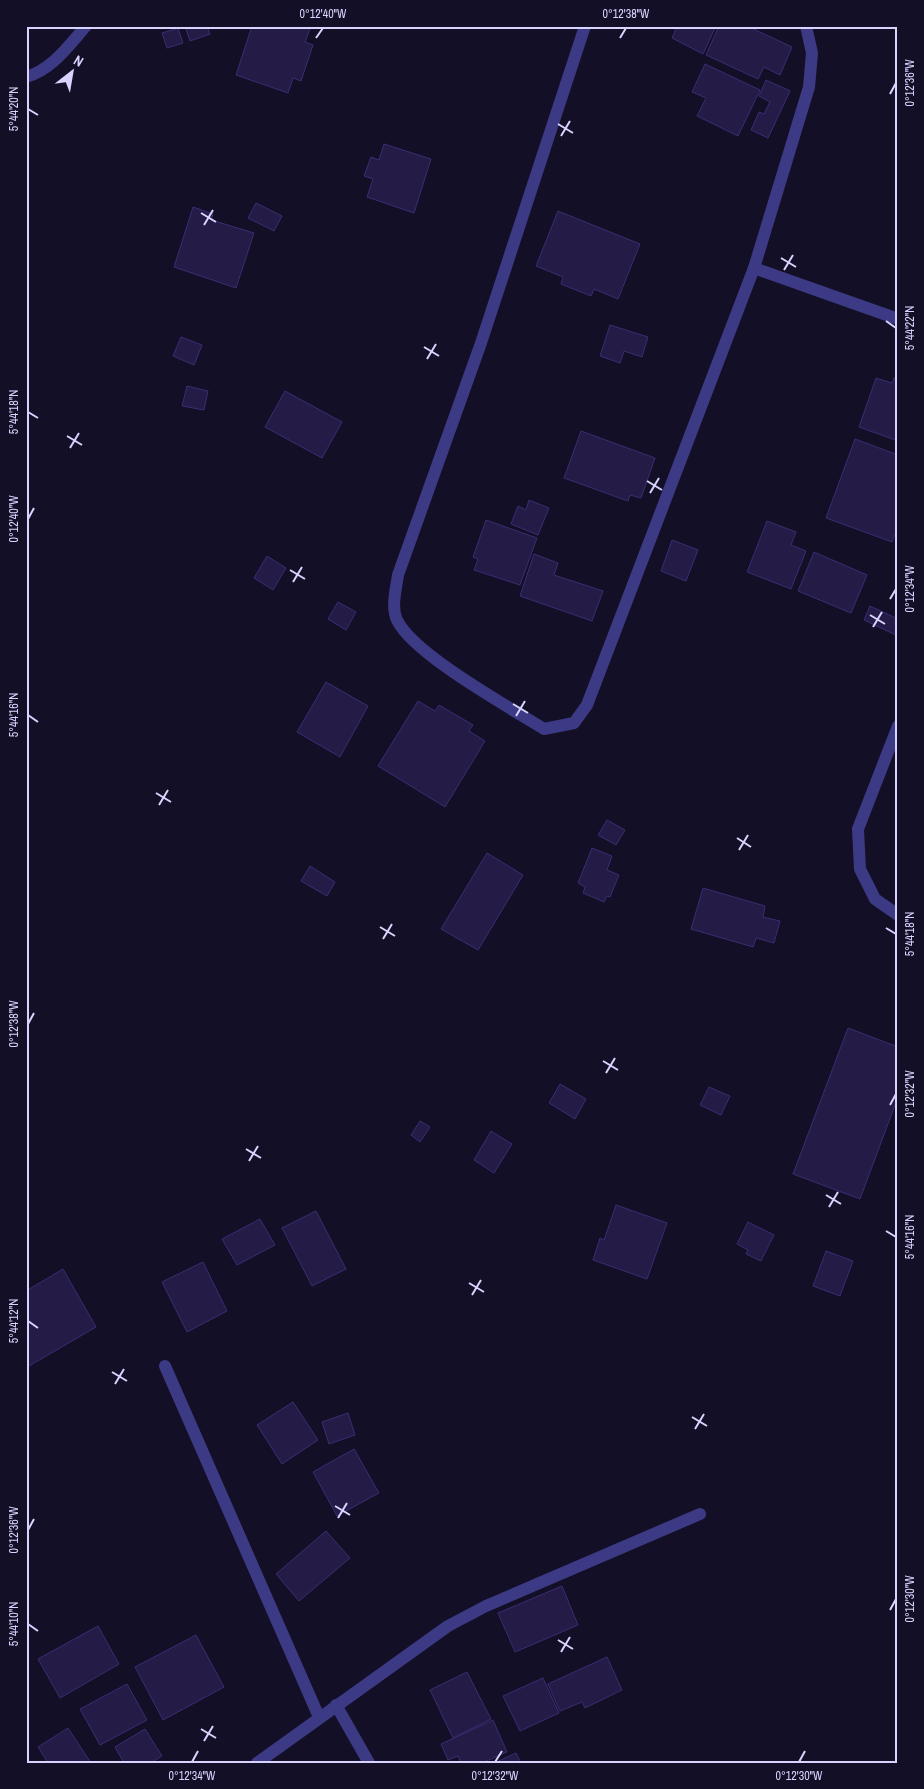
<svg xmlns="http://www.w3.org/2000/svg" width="924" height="1789" font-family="'Archivo Narrow',sans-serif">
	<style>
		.building { fill: #241b47; stroke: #3b2d73 }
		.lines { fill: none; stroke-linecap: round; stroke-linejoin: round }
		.minor { stroke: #3d3a85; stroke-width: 12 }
		.ticks { fill: none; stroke: #d9d4ff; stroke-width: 2 }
		.neatline { fill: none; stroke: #d9d4ff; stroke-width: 2 }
		.ticks-label { font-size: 12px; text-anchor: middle; fill: #d9d4ff }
	</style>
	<rect width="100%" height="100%" fill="#130f26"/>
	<g class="building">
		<polygon points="185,26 207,26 210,34 190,41"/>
		<polygon points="252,26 311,26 305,42 313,45 301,81 293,78 288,93 236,75"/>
		<polygon points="677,26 716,26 703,54 672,38"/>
		<polygon points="719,26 747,26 792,47 780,75 764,67 758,79 706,55"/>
		<polygon points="178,28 183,43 167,48 162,33"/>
		<polygon points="705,64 760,90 738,136 697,116 706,98 692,92"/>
		<polygon points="766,80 790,91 768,138 751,130 759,112 764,114 770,102 759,96"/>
		<polygon points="384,144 431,159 414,213 367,197 373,179 364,176 371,157 379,160"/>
		<polygon points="256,203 282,216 274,231 248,218"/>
		<polygon points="193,207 213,214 211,220 254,233 236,288 174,267"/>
		<polygon points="558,211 640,244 618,299 594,289 591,296 561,284 563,277 536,266"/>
		<polygon points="610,325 648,337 642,357 624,351 620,363 600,356"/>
		<polygon points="181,337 202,345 194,365 173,356"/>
		<polygon points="876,378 892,383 894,378 898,379 898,441 859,427"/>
		<polygon points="187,386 208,391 204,410 182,406"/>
		<polygon points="285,391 342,422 322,458 265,427"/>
		<polygon points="581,431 655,458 641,498 630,495 628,501 564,478"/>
		<polygon points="855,439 898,455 898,526 892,542 826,518"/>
		<polygon points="529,500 549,508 538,535 511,524 518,506 526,510"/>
		<polygon points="486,520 537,538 520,585 474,570 478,559 473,557"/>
		<polygon points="767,521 796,532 791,545 806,551 791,589 747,572"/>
		<polygon points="672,540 698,550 686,581 661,571"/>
		<polygon points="814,552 867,575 851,613 798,591"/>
		<polygon points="534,554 558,563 554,575 603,591 592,621 520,596"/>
		<polygon points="267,556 286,568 273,590 254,578"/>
		<polygon points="338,602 356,612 346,630 328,619"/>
		<polygon points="870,606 898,619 898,636 864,620"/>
		<polygon points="326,682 368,706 340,757 297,732"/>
		<polygon points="418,701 435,711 439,705 473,725 469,731 485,741 445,807 378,766"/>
		<polygon points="607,820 625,830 616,845 598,835"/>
		<polygon points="592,848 612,856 607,870 619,875 610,897 607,896 604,902 583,893 585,887 578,883"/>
		<polygon points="487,853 523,875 478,950 441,929"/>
		<polygon points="310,866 335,882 327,896 301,881"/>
		<polygon points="703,888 765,906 763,917 780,921 774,943 756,938 753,947 691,929"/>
		<polygon points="848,1028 898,1047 898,1097 860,1199 793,1174"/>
		<polygon points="560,1084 586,1099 575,1119 549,1103"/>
		<polygon points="709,1087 730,1096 721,1115 700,1105"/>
		<polygon points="420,1121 430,1127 420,1142 411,1135"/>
		<polygon points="491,1131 512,1144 494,1173 474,1160"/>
		<polygon points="616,1205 667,1223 647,1279 593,1260 600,1238 604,1240"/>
		<polygon points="316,1211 346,1269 312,1286 282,1228"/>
		<polygon points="260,1219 275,1245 237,1265 222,1239"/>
		<polygon points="748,1222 774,1235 761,1261 746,1254 748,1250 737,1244"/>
		<polygon points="826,1251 853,1261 840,1296 813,1286"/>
		<polygon points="203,1262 227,1311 187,1332 162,1282"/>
		<polygon points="63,1269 96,1327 29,1366 26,1361 26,1291"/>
		<polygon points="293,1402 318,1440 282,1464 257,1425"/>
		<polygon points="348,1413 355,1435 329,1444 322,1422"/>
		<polygon points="354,1449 379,1493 337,1516 313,1472"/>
		<polygon points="326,1531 350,1558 299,1601 276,1574"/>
		<polygon points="562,1586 578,1625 515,1652 498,1613"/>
		<polygon points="98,1626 119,1664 60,1698 38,1659"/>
		<polygon points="196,1635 224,1687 163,1720 135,1667"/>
		<polygon points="607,1657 622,1690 585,1708 582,1702 560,1711 548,1684"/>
		<polygon points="467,1672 491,1719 453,1738 430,1690"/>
		<polygon points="543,1678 559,1713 520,1731 503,1696"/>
		<polygon points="127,1684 147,1720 100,1745 80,1709"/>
		<polygon points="493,1720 507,1752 482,1763 461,1763 458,1756 448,1760 441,1744"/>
		<polygon points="68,1728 91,1763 48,1763 38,1747"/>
		<polygon points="145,1729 162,1756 151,1763 124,1763 115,1747"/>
		<polygon points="516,1753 521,1763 494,1763"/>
	</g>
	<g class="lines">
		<g class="minor">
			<path d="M 585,26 L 481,343 L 398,575 C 396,589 391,607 397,620 C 413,654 509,707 544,729 L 574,723 L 587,705 L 754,268"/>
			<polyline points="806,26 812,53 809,87 754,268 898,319"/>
			<path d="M 26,77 C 52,70 69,45 86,26"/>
			<polyline points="898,726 858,829 860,869 875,899 898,915"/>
			<polyline points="165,1366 319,1717"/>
			<polyline points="336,1705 369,1763"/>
			<polyline points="257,1763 448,1626 486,1606 700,1514"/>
		</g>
	</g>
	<path class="ticks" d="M 316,38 L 323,28M 620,38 L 626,28M 890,94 L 896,83M 28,109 L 38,115M 558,124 L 573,133M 561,136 L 570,121M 201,213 L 216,222M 204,225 L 213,210M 781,258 L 796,267M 784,270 L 793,255M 886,321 L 896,328M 424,347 L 439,356M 427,359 L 436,344M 28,412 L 38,418M 67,436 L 82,445M 70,448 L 79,433M 647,481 L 662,490M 650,493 L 659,478M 28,519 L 34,508M 290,570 L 305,579M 293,582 L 302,567M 890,599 L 896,589M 870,615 L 885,624M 873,627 L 882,612M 513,704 L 528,713M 28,715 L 38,722M 516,716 L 525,701M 156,793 L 171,802M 159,805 L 168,790M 737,838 L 751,847M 739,850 L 748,835M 380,927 L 395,936M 886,928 L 896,934M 383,939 L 392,924M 28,1024 L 34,1013M 603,1061 L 618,1070M 606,1073 L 615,1058M 890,1105 L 896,1094M 246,1149 L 261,1158M 249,1161 L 258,1146M 826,1195 L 841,1204M 829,1207 L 838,1192M 886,1231 L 896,1237M 469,1283 L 484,1292M 472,1295 L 481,1280M 28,1321 L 38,1328M 112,1372 L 127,1381M 115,1384 L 124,1369M 692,1417 L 707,1426M 695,1429 L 704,1414M 335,1506 L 350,1515M 338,1518 L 347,1503M 28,1530 L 34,1519M 890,1610 L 896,1599M 28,1624 L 38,1631M 558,1640 L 573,1649M 561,1652 L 570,1637M 201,1729 L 216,1738M 204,1741 L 213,1726M 192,1762 L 198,1751M 495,1762 L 502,1751M 799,1762 L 805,1751"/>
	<rect width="924" height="1789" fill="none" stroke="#130f26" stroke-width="55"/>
	<g transform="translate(72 72) rotate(31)" stroke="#130f26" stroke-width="4" paint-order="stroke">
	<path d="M0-4L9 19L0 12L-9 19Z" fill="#d9d4ff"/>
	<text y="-8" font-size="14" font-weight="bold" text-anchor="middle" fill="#d9d4ff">N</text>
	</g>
	<rect x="28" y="28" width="868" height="1734" class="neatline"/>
	<g class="ticks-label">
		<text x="323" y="18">0°12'40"W</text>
		<text x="626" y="18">0°12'38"W</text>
		<text transform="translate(910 83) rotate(-90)" y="4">0°12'36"W</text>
		<text transform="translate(14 109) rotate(-90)" y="4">5°44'20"N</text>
		<text transform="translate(910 328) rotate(-90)" y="4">5°44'22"N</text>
		<text transform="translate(14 412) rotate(-90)" y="4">5°44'18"N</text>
		<text transform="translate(14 519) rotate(-90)" y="4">0°12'40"W</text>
		<text transform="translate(910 589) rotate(-90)" y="4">0°12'34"W</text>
		<text transform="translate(14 715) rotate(-90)" y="4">5°44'16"N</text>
		<text transform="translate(910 934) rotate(-90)" y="4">5°44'18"N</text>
		<text transform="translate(14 1024) rotate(-90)" y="4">0°12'38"W</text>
		<text transform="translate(910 1094) rotate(-90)" y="4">0°12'32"W</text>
		<text transform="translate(910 1237) rotate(-90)" y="4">5°44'16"N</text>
		<text transform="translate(14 1321) rotate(-90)" y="4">5°44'12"N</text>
		<text transform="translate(14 1530) rotate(-90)" y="4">0°12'36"W</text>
		<text transform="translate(910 1599) rotate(-90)" y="4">0°12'30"W</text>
		<text transform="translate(14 1624) rotate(-90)" y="4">5°44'10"N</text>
		<text x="192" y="1780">0°12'34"W</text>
		<text x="495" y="1780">0°12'32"W</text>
		<text x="799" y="1780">0°12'30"W</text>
	</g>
</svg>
